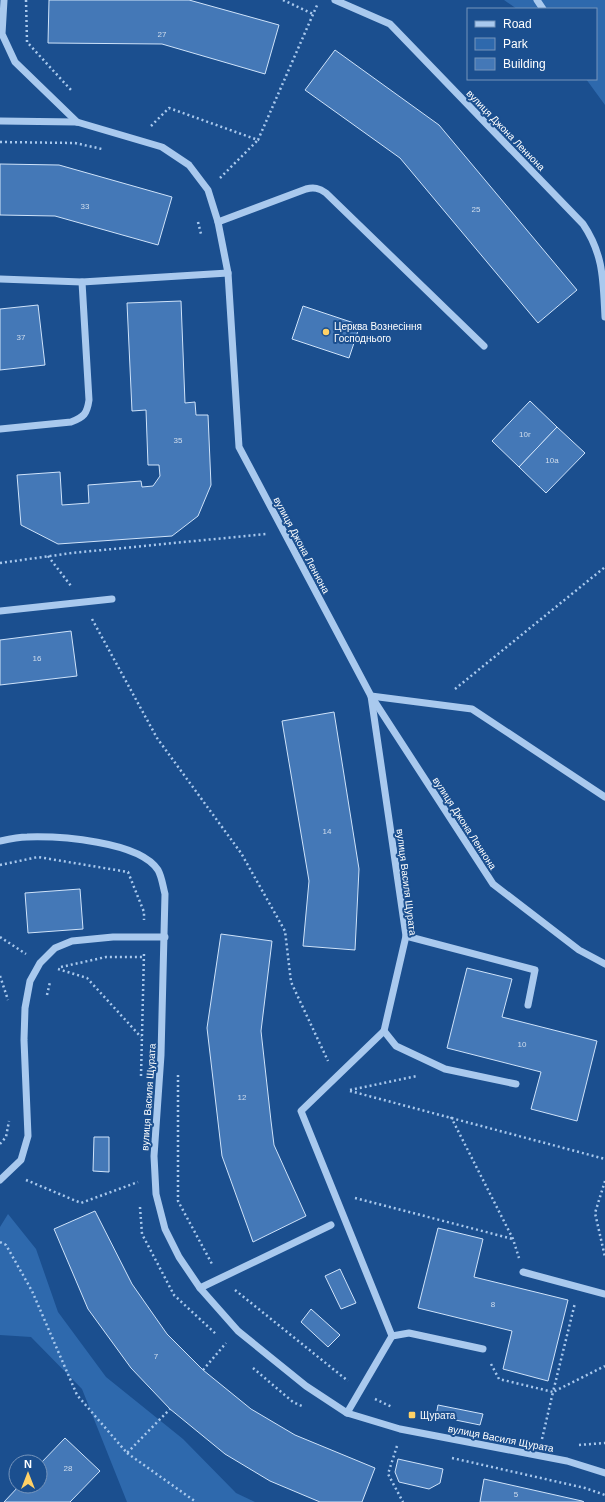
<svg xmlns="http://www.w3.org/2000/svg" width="605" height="1502" font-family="Arial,sans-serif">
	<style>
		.green { fill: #2e69ad }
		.building { fill: #4478b7; stroke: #cfe3fa }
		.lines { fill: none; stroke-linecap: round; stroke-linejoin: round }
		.path { stroke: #a9c9ee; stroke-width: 2.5; stroke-dasharray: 2 3; stroke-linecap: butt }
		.minor { stroke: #a9c9ee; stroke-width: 7 }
		.poi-dot { fill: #ffd166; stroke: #1b4f8f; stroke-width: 1.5 }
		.labels { text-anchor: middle; stroke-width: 4; stroke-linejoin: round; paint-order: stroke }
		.number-label { font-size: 8px; fill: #d0dded }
		.street-label { font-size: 10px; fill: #fff; stroke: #1b4f8f }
		.poi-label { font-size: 10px; fill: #fff; stroke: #1b4f8f; text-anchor: start }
	</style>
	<rect width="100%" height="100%" fill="#1b4f8f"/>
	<g class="green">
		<polygon points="504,0 605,0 605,105 586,79 596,79 596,9 517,9"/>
		<polygon points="8,1214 36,1249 58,1312 106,1377 183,1439 236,1493 255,1502 127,1502 82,1389 31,1337 0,1335 0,1227"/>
	</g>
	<g class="building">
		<polygon points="49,0 189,0 279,25 265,74 162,44 48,43"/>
		<polygon points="335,50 439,125 577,290 538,323 400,158 305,90"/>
		<polygon points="0,164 59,165 172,197 158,245 55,216 0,215"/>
		<polygon points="181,301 185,403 195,402 196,415 208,415 211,485 198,516 172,536 58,544 21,525 17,475 60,472 62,505 89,503 88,485 141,481 142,487 153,486 160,476 159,465 148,465 146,410 132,411 127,303"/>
		<polygon points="38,305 45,365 0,370 0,309"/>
		<polygon points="303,306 360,325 349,358 292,339"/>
		<polygon points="530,401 557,427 519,467 492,441"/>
		<polygon points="557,427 585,453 546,493 519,467"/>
		<polygon points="71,631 77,676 0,685 0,640"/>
		<polygon points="334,712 359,869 355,950 303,946 309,881 282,721"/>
		<polygon points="80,889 83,929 28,933 25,893"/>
		<polygon points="221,934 272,941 261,1031 271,1121 274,1145 306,1216 253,1242 222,1156 207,1028"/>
		<polygon points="467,968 512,979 502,1017 597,1041 577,1121 531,1109 541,1072 447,1048"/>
		<polygon points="94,1137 109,1137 109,1172 93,1171"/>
		<polygon points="95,1211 132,1284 167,1334 203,1370 251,1409 295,1435 375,1468 362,1502 320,1502 270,1481 225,1454 170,1409 131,1368 88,1309 54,1229"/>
		<polygon points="438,1228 483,1239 474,1277 568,1300 548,1381 503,1369 512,1331 418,1308"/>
		<polygon points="340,1269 356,1303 341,1309 325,1276"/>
		<polygon points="311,1309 340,1335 328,1347 301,1322"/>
		<polygon points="438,1405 483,1414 480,1425 436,1416"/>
		<polygon points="65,1438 100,1471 70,1502 4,1502 19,1486 40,1486 40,1464"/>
		<polygon points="398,1459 443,1469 440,1483 429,1489 399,1482 395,1472"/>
		<polygon points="484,1479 582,1501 584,1502 480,1502"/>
	</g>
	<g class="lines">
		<g class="path">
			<polyline points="26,0 27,42 71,90"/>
			<polyline points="283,0 313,14"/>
			<polyline points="151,126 169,108 258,140 318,3"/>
			<polyline points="0,142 75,143 102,149"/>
			<polyline points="220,178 258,140"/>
			<polyline points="198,222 201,234"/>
			<polyline points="48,556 71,586"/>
			<polyline points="0,563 72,553 266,534"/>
			<polyline points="92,619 157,738 241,853 285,931 291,982 328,1061"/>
			<polyline points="455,689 605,567"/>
			<polyline points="0,865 38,857 128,872 144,912 144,920"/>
			<polyline points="0,937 26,954"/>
			<polyline points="61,967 106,957 143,957"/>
			<polyline points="58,969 87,978 141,1037"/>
			<polyline points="0,976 8,1000"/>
			<polyline points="47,995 50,982"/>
			<polyline points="178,1075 178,1201 212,1264"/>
			<polyline points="141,1076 144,953"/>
			<polyline points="350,1090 417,1076"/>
			<polyline points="350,1091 605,1159"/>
			<polyline points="451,1117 513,1239 519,1258"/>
			<polyline points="0,1144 6,1137 9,1121"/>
			<polyline points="26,1180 81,1203 138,1182"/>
			<polyline points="605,1181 595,1213 605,1257"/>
			<polyline points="355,1198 513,1239"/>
			<polyline points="140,1207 142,1234 174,1295 217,1335"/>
			<polyline points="0,1242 6,1245 32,1291 77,1395 127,1453 170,1409"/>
			<polyline points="235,1290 348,1381"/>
			<polyline points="491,1364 499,1379 553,1392 575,1303"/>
			<polyline points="253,1368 293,1402 304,1407"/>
			<polyline points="203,1370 226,1343"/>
			<polyline points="375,1399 392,1407"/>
			<polyline points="542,1439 553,1392 605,1366"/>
			<polyline points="579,1445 605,1443"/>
			<polyline points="397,1446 388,1474 403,1502"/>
			<polyline points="127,1453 196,1502"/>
			<polyline points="452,1458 585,1488 605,1495"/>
		</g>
		<g class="minor">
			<polyline points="4,0 2,34 15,62 77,122"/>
			<path d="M 335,0 L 390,24 L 583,224 C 604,255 603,281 605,317"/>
			<polyline points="537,0 543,9"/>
			<polyline points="0,121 77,122 162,147 189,165 208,190 218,222 228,273 239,447 371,696 493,884 579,950 605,964"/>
			<path d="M 218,222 L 306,189 C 314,187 319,188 326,193 L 484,346"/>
			<polyline points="0,279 82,282 228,273"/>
			<path d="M 0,429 L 71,422 C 84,417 87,414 89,400 L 82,282"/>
			<polyline points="0,611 112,599"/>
			<path d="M 0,841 C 9,839 18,837 27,837 C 59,836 139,841 158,870 C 162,877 163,887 165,894 L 161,1055 L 154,1156 L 156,1194 L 165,1229 L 179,1257 L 200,1288 L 238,1331 L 306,1386 L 347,1413 L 400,1429 L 567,1461 L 605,1473"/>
			<polyline points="406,936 535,970 528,1005"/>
			<polyline points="384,1031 396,1046 445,1069 516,1084"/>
			<polyline points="0,1180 21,1160 28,1136 24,1040 25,1008 30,981 40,963 55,948 72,941 113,937 165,937"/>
			<polyline points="523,1272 605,1294"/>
			<polyline points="200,1288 331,1225"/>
			<polyline points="392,1336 409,1333 483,1349"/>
			<polyline points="347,1413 392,1336 301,1111 384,1031 406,936 371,696 472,709 605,797"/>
		</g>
	</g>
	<g class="poi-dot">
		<circle cx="326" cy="332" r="4"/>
		<rect x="408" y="1411" width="8" height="8" rx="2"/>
	</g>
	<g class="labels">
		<g class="number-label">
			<text x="162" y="37">27</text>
			<text x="85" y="209">33</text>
			<text x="476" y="212">25</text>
			<text x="21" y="340">37</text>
			<text x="525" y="437">10г</text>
			<text x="178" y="443">35</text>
			<text x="552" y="463">10а</text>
			<text x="37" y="661">16</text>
			<text x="327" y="834">14</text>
			<text x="522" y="1047">10</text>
			<text x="242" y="1100">12</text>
			<text x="493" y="1307">8</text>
			<text x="156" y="1359">7</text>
			<text x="68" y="1471">28</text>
			<text x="516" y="1497">5</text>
		</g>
		<g class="street-label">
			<text transform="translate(506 130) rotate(46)" y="4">вулиця Джона Леннона</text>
			<text transform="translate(302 545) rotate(62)" y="4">вулиця Джона Леннона</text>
			<text transform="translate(465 823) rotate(57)" y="4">вулиця Джона Леннона</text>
			<text transform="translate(407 882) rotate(83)" y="4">вулиця Василя Щурата</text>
			<text transform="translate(148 1097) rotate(-86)" y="4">вулиця Василя Щурата</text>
			<text transform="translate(501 1438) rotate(11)" y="4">вулиця Василя Щурата</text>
		</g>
		<g class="poi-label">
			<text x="334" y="330">Церква Вознесіння<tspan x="334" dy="12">Господнього</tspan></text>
			<text x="420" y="1419">Щурата</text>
		</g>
	</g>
	<rect x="467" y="8" width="130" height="72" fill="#1b4f8f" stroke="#7695bc"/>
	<rect x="475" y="21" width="20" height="6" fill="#a9c9ee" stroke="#7695bc"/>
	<text x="503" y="28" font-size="12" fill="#ffffff">Road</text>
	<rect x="475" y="38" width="20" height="12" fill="#2e69ad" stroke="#7695bc"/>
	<text x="503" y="48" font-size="12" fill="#ffffff">Park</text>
	<rect x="475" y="58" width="20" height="12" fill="#4478b7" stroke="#7695bc"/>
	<text x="503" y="68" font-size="12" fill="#ffffff">Building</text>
	<g transform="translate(28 1474)"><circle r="19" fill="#1b4f8f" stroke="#7695bc"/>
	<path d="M0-3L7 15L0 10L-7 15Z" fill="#ffd166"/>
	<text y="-6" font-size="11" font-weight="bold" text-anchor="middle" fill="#ffffff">N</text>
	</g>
</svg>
